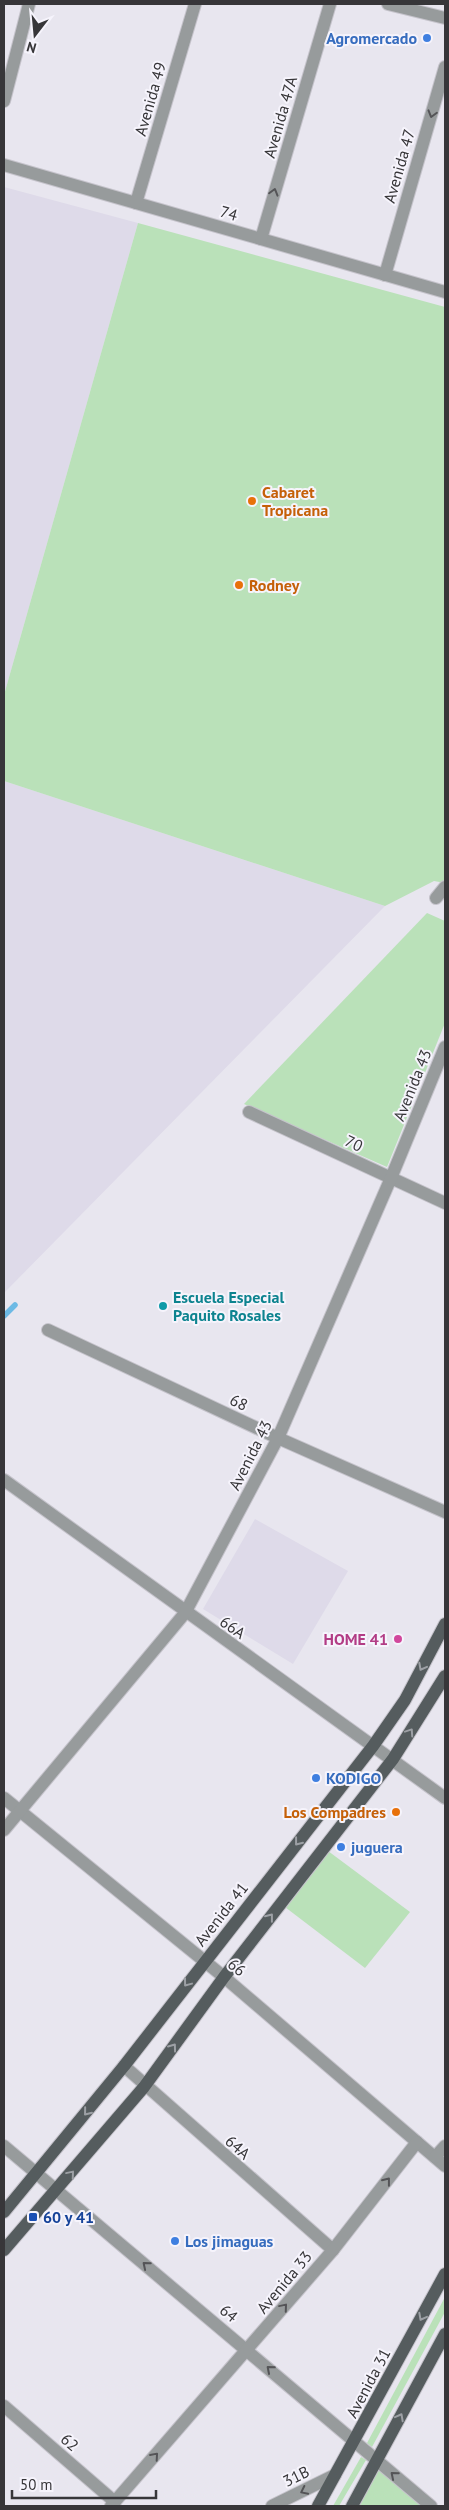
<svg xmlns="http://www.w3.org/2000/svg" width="449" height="2510" font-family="'PT Sans',sans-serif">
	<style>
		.built { fill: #dedae9 }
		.green { fill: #bae1b9 }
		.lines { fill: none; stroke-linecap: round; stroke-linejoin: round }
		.stream { stroke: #6dbae5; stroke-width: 5.5 }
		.minor-casing { stroke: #c5c3cb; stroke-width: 14 }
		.tertiary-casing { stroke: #c5c3cb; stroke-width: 14 }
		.primary-casing { stroke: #c5c3cb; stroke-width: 14 }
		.minor { stroke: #979b9c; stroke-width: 12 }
		.tertiary { stroke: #979b9c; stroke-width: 12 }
		.primary { stroke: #555c5e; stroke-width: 12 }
		.oneway { stroke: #545457 }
		.oneway2 { stroke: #9da0a5 }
		.shop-dot { fill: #3f7fe0; stroke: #f6f4fc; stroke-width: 2 }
		.food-dot { fill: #e8710a; stroke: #f6f4fc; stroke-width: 2 }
		.culture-dot { fill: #0f9aa8; stroke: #f6f4fc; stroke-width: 2 }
		.hotel-dot { fill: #d1479c; stroke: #f6f4fc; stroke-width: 2 }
		.transit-dot { fill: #1a4fb4; stroke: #f6f4fc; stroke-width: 2 }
		.labels { text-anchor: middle; stroke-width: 4; stroke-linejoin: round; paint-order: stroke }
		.shop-label { font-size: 16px; font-weight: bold; fill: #366cbe; stroke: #f6f4fc; text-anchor: start }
		.street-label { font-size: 16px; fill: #373639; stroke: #f6f4fc }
		.food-label { font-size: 16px; font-weight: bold; fill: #c56008; stroke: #f6f4fc; text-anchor: start }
		.culture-label { font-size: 16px; font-weight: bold; fill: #0d838f; stroke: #f6f4fc; text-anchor: start }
		.hotel-label { font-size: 16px; font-weight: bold; fill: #b23c85; stroke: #f6f4fc; text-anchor: end }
		.transit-label { font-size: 16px; font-weight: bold; fill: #164399; stroke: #f6f4fc; text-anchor: start }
	</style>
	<rect width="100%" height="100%" fill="#e8e6ef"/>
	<g class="built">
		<polygon points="4,187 138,223 4,695"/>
		<polygon points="4,781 385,906 4,1293"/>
		<polygon points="255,1519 348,1571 293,1664 203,1609"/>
	</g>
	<g class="green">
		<polygon points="138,223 445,307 445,883 434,881 385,906 4,781 4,695"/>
		<polygon points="427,913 445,921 445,1023 387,1167 244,1104"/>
		<polygon points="324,1848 410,1912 365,1968 281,1904"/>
		<polygon points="445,2297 445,2312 372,2447 367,2443"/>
		<polygon points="361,2457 366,2460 339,2506 333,2506"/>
		<polygon points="377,2460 431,2506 352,2506"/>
	</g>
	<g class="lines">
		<polyline class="stream" points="4,1316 15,1305"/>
		<g class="minor-casing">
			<g id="minor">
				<polyline points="4,101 29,4"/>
				<polyline points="4,165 445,292"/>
				<polyline points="136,203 195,4"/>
				<polyline points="261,239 330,4"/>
				<polyline points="385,275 445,67"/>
				<polyline points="436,898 445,887"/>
				<polyline points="249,1112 445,1203"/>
				<polyline points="48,1330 278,1438 445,1512"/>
				<polyline points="4,1480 445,1798"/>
				<polyline points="4,1798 224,1977 445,2166"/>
				<polyline points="4,1830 185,1613 278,1438 391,1178 445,1047"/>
				<polyline points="124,2066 333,2250"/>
				<polyline points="4,2146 431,2506"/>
				<polyline points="435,2157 445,2146"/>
				<polyline points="4,2406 115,2502"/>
				<polyline points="111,2506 333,2250 417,2142"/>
				<polyline points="272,2506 335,2475"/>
			</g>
		</g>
		<g class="tertiary-casing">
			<polyline id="tertiary" points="388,4 445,18"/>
		</g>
		<g class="primary-casing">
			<g id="primary">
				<polyline points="4,2212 124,2066 373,1746 405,1700 445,1624"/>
				<polyline points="4,2250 144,2087 224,1977 393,1759 445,1676"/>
				<polyline points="318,2506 445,2274"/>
				<polyline points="352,2506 445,2334"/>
			</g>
		</g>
		<use href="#minor" class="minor"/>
		<use href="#tertiary" class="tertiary"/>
		<use href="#primary" class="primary"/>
	</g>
	<defs><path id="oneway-chevron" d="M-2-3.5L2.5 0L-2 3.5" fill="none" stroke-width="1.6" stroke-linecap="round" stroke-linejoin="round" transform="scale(1.25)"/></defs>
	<g class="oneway">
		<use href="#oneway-chevron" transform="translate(432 114) rotate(106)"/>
		<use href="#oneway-chevron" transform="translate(274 192) rotate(-74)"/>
		<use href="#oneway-chevron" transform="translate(387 2181) rotate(-52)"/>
		<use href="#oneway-chevron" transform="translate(146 2265) rotate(-140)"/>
		<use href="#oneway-chevron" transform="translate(284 2307) rotate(-50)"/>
		<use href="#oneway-chevron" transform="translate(270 2369) rotate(-139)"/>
		<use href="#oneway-chevron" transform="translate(155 2456) rotate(-49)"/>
		<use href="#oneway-chevron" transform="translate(394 2475) rotate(-140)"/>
		<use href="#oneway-chevron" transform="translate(304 2491) rotate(154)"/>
	</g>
	<g class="oneway2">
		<use href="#oneway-chevron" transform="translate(422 1667) rotate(118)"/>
		<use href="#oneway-chevron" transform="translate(410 1732) rotate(-56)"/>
		<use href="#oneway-chevron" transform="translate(298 1842) rotate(128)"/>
		<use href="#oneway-chevron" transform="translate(270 1917) rotate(-52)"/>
		<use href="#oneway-chevron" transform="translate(187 1983) rotate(127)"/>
		<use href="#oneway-chevron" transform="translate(173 2047) rotate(-54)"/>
		<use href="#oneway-chevron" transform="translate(87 2112) rotate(129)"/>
		<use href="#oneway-chevron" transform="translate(71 2174) rotate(-50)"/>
		<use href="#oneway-chevron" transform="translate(422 2317) rotate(118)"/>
		<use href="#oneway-chevron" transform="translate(400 2417) rotate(-62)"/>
	</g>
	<g class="shop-dot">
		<circle cx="427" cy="38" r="5"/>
		<circle cx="316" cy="1778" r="5"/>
		<circle cx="341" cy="1847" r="5"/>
		<circle cx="175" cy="2241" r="5"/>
	</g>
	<g class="food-dot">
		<circle cx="252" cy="501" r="5"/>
		<circle cx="239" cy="585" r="5"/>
		<circle cx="396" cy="1812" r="5"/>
	</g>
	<circle class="culture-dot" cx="163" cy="1306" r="5"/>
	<circle class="hotel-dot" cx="398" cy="1639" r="5"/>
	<rect class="transit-dot" x="28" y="2212" width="10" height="10" rx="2.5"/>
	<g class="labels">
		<g class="shop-label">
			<text x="417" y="44" text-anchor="end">Agromercado</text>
			<text x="326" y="1784">KODIGO</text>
			<text x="351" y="1853">juguera</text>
			<text x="185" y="2247">Los jimaguas</text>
		</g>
		<g class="street-label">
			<text transform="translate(150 99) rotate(-74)" y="6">Avenida 49</text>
			<text transform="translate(280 117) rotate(-74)" y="6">Avenida 47A</text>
			<text transform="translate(399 166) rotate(-74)" y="6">Avenida 47</text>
			<text transform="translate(229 213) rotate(16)" y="6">74</text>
			<text transform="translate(412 1085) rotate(-68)" y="6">Avenida 43</text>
			<text transform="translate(354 1143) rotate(25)" y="6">70</text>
			<text transform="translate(239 1402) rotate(25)" y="6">68</text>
			<text transform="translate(250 1455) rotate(-63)" y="6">Avenida 43</text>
			<text transform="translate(233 1627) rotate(35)" y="6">66A</text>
			<text transform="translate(221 1914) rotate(-52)" y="6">Avenida 41</text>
			<text transform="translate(237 1967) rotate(40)" y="6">66</text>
			<text transform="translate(238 2147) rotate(41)" y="6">64A</text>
			<text transform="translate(284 2282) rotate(-50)" y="6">Avenida 33</text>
			<text transform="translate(229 2313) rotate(40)" y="6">64</text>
			<text transform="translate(368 2383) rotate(-62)" y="6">Avenida 31</text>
			<text transform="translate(70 2442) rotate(41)" y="6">62</text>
			<text transform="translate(296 2476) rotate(-26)" y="6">31B</text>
		</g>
		<g class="food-label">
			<text x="262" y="498">Cabaret<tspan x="262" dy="18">Tropicana</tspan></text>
			<text x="249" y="591">Rodney</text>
			<text x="386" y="1818" text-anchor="end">Los Compadres</text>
		</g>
		<g class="culture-label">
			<text x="173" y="1303">Escuela Especial<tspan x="173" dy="18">Paquito Rosales</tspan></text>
		</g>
		<g class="hotel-label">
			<text x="388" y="1645">HOME 41</text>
		</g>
		<g class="transit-label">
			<text x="43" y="2223">60 y 41</text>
		</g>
	</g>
	<rect width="449" height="2510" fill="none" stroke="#373639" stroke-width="10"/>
	<g transform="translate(35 35) rotate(196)" stroke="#f6f4fc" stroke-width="4" paint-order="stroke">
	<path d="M0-4L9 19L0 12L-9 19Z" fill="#373639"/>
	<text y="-8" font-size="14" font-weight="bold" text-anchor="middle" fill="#373639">N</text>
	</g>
	<path d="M12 2490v8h144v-8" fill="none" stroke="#373639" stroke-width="2.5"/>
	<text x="20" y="2490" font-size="15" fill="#373639" stroke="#f6f4fc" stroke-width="4" paint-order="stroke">50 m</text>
</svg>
